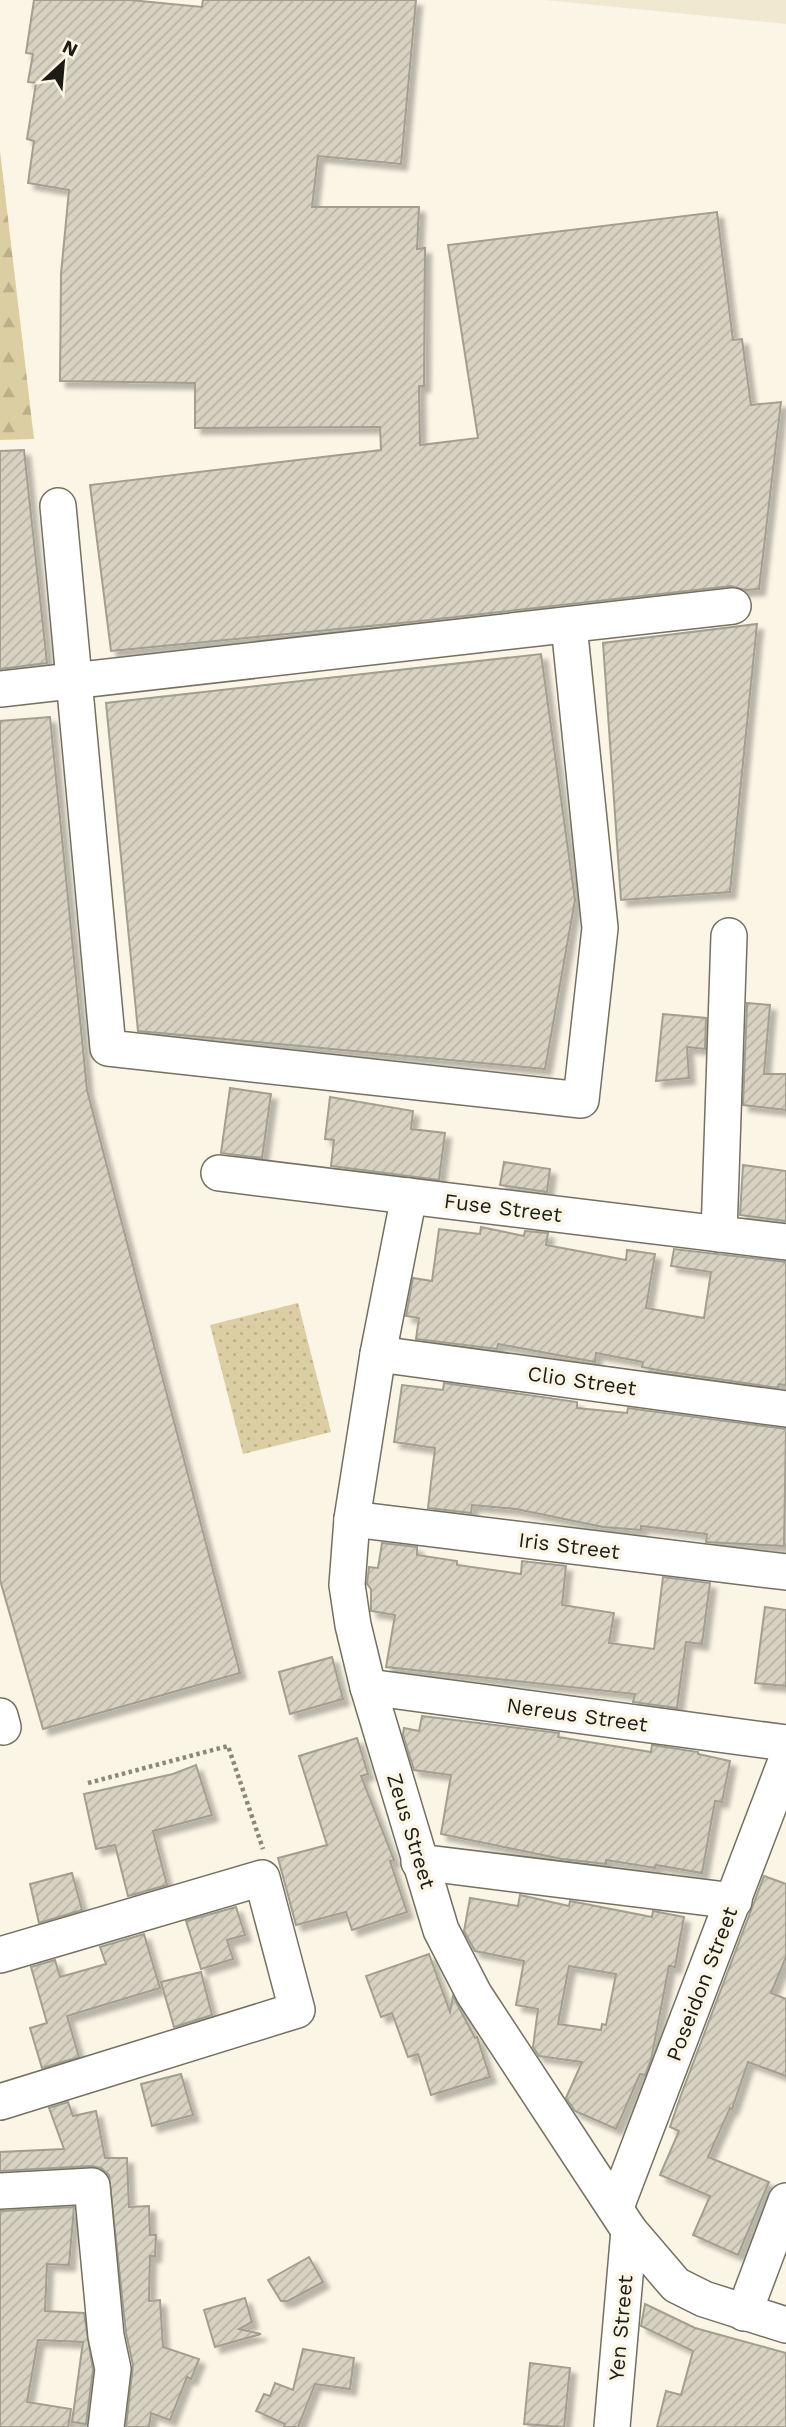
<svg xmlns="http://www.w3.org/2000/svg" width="786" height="2427" font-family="'Work Sans',sans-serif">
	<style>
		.built { fill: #f0e8d1 }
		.grass { fill: url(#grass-dots) }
		.forest { fill: url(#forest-firs) }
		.building { fill: url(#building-hatch); stroke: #a39f90; stroke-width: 2; fill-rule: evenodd; filter: url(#shadow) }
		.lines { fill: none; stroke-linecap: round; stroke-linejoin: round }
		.minor-casing { stroke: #747062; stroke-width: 38 }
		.path { stroke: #8a877c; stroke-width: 4.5; stroke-dasharray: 3.5 3.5; stroke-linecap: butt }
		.minor { stroke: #fff; stroke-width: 35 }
		.labels { text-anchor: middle; stroke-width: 7; stroke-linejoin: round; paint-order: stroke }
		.street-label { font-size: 21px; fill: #1d1b15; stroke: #faf5e5 }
	</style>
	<defs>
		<pattern id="grass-dots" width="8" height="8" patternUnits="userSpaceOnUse" patternTransform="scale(1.75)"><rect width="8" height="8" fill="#dbcea2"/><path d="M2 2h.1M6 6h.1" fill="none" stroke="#bcb08b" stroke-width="1.8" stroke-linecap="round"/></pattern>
		<pattern id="forest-firs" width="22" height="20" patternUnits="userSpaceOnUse" patternTransform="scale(1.75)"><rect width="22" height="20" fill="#dbcea2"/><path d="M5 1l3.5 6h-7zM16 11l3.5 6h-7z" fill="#bcb08b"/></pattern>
		<pattern id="building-hatch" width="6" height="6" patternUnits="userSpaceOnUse" patternTransform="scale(1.75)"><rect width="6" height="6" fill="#d7d2c2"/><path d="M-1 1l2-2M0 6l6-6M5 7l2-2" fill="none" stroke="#b8b4a6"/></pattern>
		<filter id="shadow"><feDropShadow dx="6" dy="6" stdDeviation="2" flood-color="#0004"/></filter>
	</defs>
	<rect width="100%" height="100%" fill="#faf5e5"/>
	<polygon class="built" points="545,0 786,0 786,24"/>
	<polygon class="grass" points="298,1303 331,1432 243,1454 210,1325"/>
	<polygon class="forest" points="0,151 34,439 0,440"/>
	<g class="building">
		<polygon points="34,0 130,0 202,7 203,0 416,0 401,164 318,156 312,207 419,207 417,249 425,248 424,386 419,386 420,445 478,438 448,245 717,212 733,340 742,339 751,405 781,402 759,589 745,590 731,586 411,622 111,651 90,485 381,450 380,427 195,428 195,383 60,381 61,274 69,190 28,183 34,141 27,139 36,83 28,82 33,54 26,53"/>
		<polygon points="24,450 47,663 0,669 0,451"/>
		<polygon points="757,624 730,892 621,900 603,643"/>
		<polygon points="541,654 575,900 545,1069 138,1031 106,703"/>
		<polygon points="50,717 87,1090 240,1673 43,1729 0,1580 0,721"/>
		<polygon points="747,1003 770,1005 764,1074 786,1074 786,1110 743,1105"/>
		<polygon points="663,1014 706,1018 705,1049 687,1047 689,1078 656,1081"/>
		<polygon points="230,1088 271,1094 262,1158 221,1153"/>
		<polygon points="330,1097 413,1111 411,1129 445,1133 439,1180 331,1166 334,1140 325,1139"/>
		<polygon points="504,1162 550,1169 547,1192 500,1185"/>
		<polygon points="743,1165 786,1171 786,1221 740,1215"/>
		<polygon points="481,1227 524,1236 525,1231 548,1233 546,1245 626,1260 627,1250 655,1254 646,1308 704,1318 711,1272 671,1266 674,1249 786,1262 786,1385 779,1384 778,1388 663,1371 642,1367 643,1362 596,1353 595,1362 498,1344 497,1349 416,1339 419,1318 406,1316 413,1278 432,1281 439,1229 480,1234"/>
		<polygon points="444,1383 577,1402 577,1408 627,1413 628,1408 786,1429 784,1546 706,1542 707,1534 641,1526 641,1530 603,1527 516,1509 472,1505 471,1513 428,1508 435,1448 394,1442 402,1385 443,1390"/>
		<polygon points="382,1543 417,1547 417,1555 457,1561 457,1565 521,1574 522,1561 566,1566 562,1605 614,1613 609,1643 654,1649 663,1577 710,1583 702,1644 686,1642 677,1708 633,1702 635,1694 386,1667 395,1615 371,1611 371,1589 367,1584 369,1567 378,1568"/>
		<polygon points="765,1607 786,1610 786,1686 755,1683"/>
		<polygon points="332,1657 343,1699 290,1714 279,1672"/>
		<polygon points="422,1716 559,1733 558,1737 651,1752 652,1745 698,1752 698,1754 730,1761 722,1802 715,1801 702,1873 656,1865 655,1868 606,1860 606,1864 562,1859 441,1834 451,1775 414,1770 403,1735 404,1728 419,1731"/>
		<polygon points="357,1738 368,1774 361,1776 394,1860 390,1861 407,1912 352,1930 346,1912 296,1925 278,1858 327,1845 299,1756"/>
		<polygon points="196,1765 212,1815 153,1831 167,1885 128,1896 115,1845 96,1849 84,1794 173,1774"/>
		<polygon points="72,1873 82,1910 39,1923 30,1884"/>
		<polygon points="764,1876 786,1884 786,1957 771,1993 786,1999 786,2076 748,2062 732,2109 730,2108 708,2157 769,2182 738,2255 693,2235 710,2196 660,2175 679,2131 670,2127 681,2095"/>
		<path d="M 520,1895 L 569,1906 L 570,1901 L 652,1917 L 653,1911 L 684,1917 L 675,1967 L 669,1966 L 651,2060 L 645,2075 L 640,2074 L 616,2129 L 575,2111 L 566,2098 L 582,2062 L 539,2056 L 533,2047 L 538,2009 L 516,2005 L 524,1961 L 475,1951 L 464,1931 L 470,1898 L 518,1906 ZM 569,1966 L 616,1974 L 606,2025 L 602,2024 L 601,2030 L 558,2024 Z"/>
		<polygon points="236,1907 245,1935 227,1940 233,1959 201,1969 186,1921"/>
		<polygon points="144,1934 160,1988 67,2016 79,2057 42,2068 30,2028 47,2023 31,1967 55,1960 60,1977 106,1964 100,1947"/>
		<polygon points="429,1954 450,2012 453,1996 475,2038 477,2037 490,2077 431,2095 418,2054 408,2057 392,2013 381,2017 366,1976"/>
		<polygon points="201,1972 212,2015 174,2027 161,1982"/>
		<polygon points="181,2074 193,2115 152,2126 141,2084"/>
		<polygon points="68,2102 73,2116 96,2111 105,2158 127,2158 129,2207 149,2206 150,2235 156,2235 155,2256 150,2256 149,2301 160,2300 163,2347 199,2359 191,2379 187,2377 170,2420 151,2413 149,2427 126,2427 133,2365 126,2333 109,2175 101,2168 91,2166 0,2171 0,2152 64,2149 49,2108"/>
		<polygon points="74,2207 69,2265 47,2264 45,2311 84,2313 93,2370 86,2424 72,2422 83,2342 38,2340 27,2402 71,2409 68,2427 0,2427 0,2211"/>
		<polygon points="309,2257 323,2282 288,2301 281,2301 268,2280"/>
		<polygon points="245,2298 252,2322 239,2329 261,2334 215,2347 204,2310"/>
		<polygon points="645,2304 695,2328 786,2353 786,2427 657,2427 666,2391 681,2395 693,2351 641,2326"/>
		<polygon points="303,2349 354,2358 350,2389 315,2384 298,2427 284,2427 285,2424 256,2411 264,2394 270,2396 275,2383 293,2390"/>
		<polygon points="530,2363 570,2368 564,2427 524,2424"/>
	</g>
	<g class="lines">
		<g class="minor-casing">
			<g id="minor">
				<polyline points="58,506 108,1048 581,1100 600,928 569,625"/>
				<polyline points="0,689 733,606"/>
				<polyline points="219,1173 786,1242"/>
				<polyline points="409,1196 378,1354 352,1519 347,1585 353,1625 368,1687 441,1930 474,1994 629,2230 676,2285 704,2299 786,2325"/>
				<polyline points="719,1234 729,936"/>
				<polyline points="378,1354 786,1409"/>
				<polyline points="352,1519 786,1572"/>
				<polyline points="368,1687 786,1743"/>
				<polyline points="0,1716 3,1727"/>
				<polyline points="419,1862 734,1901"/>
				<polyline points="0,1955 262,1878 297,2010 0,2102"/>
				<polyline points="0,2191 92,2186 106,2336 113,2369 106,2427"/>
				<polyline points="616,2207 786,1761"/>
				<polyline points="744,2313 786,2201"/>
				<polyline points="612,2427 629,2230"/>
			</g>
		</g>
		<polyline class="path" points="88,1783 228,1746 263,1849"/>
		<use href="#minor" class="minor"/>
	</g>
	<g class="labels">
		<g class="street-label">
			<text transform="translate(503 1208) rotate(7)" y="7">Fuse Street</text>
			<text transform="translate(582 1381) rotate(8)" y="7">Clio Street</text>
			<text transform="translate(569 1546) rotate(7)" y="7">Iris Street</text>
			<text transform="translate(577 1715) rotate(8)" y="7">Nereus Street</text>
			<text transform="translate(411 1831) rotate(73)" y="7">Zeus Street</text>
			<text transform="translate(702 1984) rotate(-69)" y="7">Poseidon Street</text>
			<text transform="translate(621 2328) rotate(-85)" y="7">Yen Street</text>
		</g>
	</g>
	<g transform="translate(63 63) rotate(26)" stroke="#faf5e5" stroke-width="5" paint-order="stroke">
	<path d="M0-5L12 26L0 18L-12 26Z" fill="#1d1b15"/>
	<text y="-10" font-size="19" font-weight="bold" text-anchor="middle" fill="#1d1b15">N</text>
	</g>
</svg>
